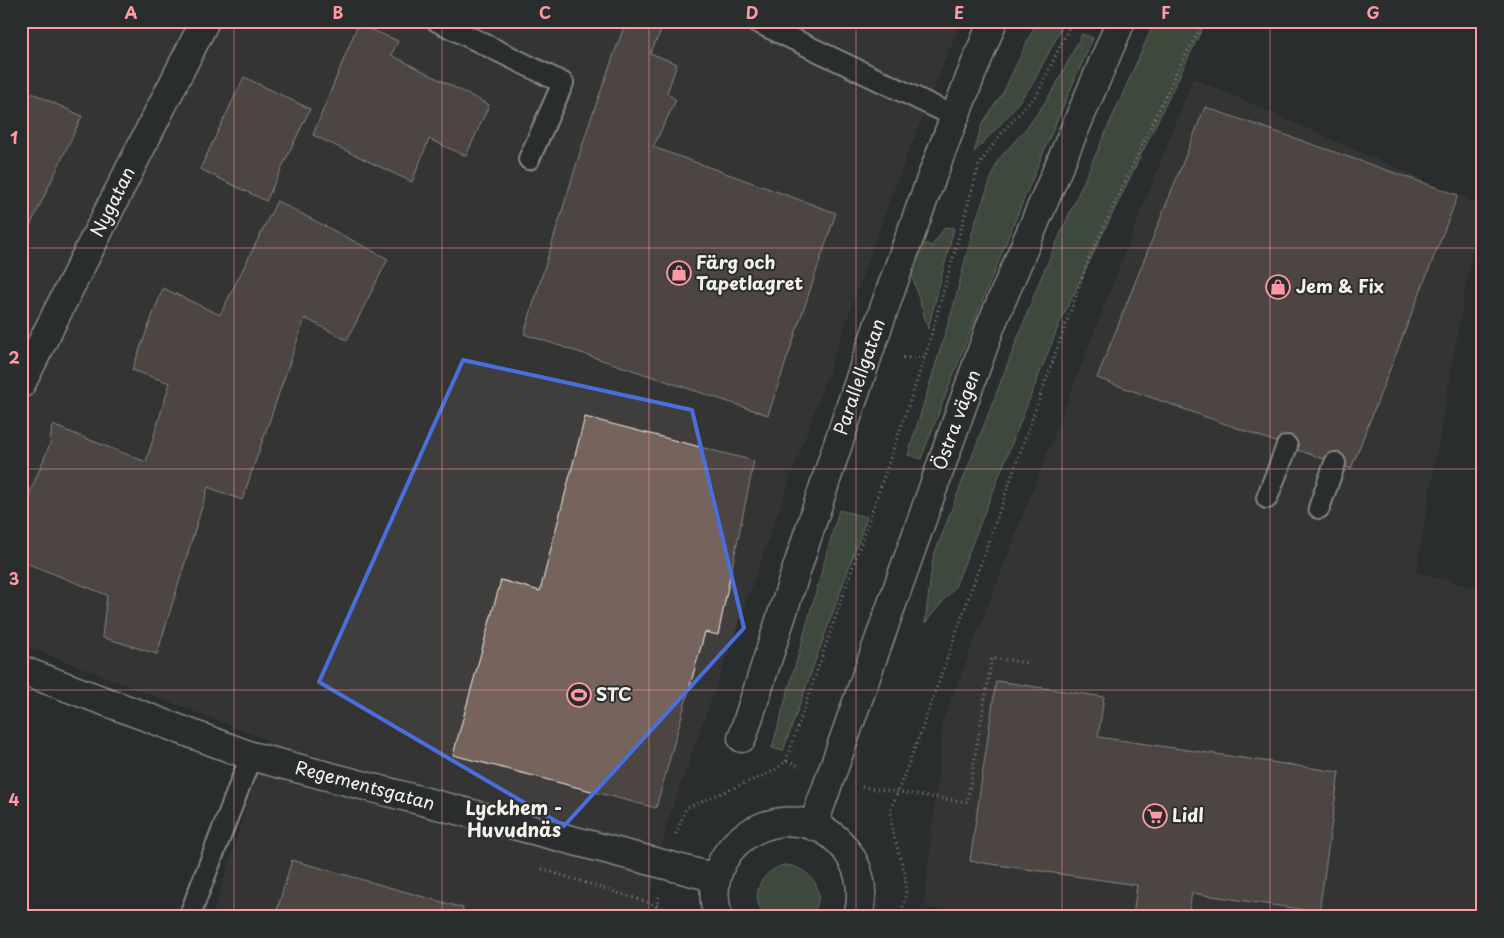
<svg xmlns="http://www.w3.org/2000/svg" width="1504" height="938" font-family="'Playpen Sans',sans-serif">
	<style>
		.built { fill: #403e3c }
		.green { fill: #596a53; stroke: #a6ae9e }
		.building { fill: #74645b; stroke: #f4f1e8 }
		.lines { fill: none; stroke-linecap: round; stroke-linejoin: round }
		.lane-casing { stroke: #f4f1e8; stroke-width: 24 }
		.street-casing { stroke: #f4f1e8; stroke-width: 31 }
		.secondary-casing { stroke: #f4f1e8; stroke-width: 31 }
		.path { stroke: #f4f1e8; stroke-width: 3; stroke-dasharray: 1 4; stroke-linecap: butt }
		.lane { stroke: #2a2d2e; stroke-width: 20 }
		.street { stroke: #2a2d2e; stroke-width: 28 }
		.secondary { stroke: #2a2d2e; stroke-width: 28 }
		.marked { fill: none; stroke: #486fdb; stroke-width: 4; stroke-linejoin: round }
		.grid { fill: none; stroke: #ff9aa2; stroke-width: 1; stroke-opacity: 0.55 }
		.labels { text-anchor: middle; stroke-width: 4; stroke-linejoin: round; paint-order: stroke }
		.street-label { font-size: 18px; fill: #f4f1e8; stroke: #2a2d2e }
		.poi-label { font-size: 18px; font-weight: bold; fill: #f4f1e8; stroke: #2a2d2e; text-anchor: start }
		.neighbourhood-label { font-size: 19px; font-weight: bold; fill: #f4f1e8; stroke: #2a2d2e }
		.neatline { fill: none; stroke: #ff9aa2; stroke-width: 2 }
		.grid-label { font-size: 16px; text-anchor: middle; font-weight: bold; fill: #ff9aa2 }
	</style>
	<rect width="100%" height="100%" fill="#2a2d2e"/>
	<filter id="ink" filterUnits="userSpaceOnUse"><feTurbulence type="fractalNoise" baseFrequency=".02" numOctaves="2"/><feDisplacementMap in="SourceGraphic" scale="10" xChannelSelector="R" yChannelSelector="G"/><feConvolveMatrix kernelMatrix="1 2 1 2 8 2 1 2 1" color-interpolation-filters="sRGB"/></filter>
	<g filter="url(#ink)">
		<g class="built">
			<polygon points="21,21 961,21 895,186 667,823 646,917 212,917 267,740 21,644"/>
			<polygon points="1193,78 1480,205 1416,572 1483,589 1483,917 984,917 924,907 943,721"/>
		</g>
		<g class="green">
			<polygon points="1037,21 1065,21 1033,83 1008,116 974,152 982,124 1003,93"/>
			<polygon points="1155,21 1206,21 1060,322 955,587 925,623 933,558 1040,280"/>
			<path d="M 1082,34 L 1093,38 C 1031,177 975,317 921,459 L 908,455 L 953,308 L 975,222 L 998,160 L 1030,124 L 1054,89 Z"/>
			<polygon points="945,227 954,228 928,329 908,262 912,239 932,246"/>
			<polygon points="839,510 867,517 783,751 772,748"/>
			<path d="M 784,865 C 811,866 831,895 809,917 L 766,917 C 748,896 760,872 784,865 Z"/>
		</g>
		<g class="building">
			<polygon points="626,21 666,21 650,53 677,64 667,93 676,100 653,147 836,213 768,415 524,334 589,124"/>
			<polygon points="358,24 398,41 391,55 489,105 466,156 429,139 412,182 313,135"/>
			<polygon points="244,77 310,109 266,201 200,169"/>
			<polygon points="32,93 82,116 21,245 21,116"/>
			<polygon points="1205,107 1458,195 1351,469 1346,467 1344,456 1338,452 1328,454 1324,459 1298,450 1296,439 1291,435 1280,437 1276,442 1097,378"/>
			<polygon points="277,201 388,259 347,340 305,318 242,500 208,487 157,654 102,637 107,595 21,561 21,515 50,444 52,425 146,462 170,383 132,370 163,288 220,315"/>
			<polygon points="585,417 754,461 718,635 705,632 656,808 453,755 501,580 540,591"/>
			<polygon points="996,681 1104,697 1098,737 1339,772 1319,912 1192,893 1188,917 1133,917 1137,885 970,861"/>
			<polygon points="292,860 463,908 462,917 275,917"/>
		</g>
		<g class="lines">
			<g class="lane-casing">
				<g id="lane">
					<polyline points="437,21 563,83 529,159"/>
					<polyline points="755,21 954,116"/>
					<polyline points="1267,498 1287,446"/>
					<polyline points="1319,508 1335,463"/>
					<polyline points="189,917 251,756"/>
				</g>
			</g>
			<g class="street-casing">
				<g id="street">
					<polyline points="21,384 205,21"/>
					<polyline points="21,670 251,756 716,878"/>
					<path d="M 742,738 C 820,497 896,256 993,21"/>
				</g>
			</g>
			<g class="secondary-casing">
				<g id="secondary">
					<polyline points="813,826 991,325 1121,21"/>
					<path d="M 718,917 C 693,831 812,783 853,861 C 862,878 863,898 858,917"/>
				</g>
			</g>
			<g class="path">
				<polyline points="903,358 925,357 979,165 1003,131 1038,93 1072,21"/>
				<polyline points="786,761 925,357"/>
				<polyline points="862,787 967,802 992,658 1029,663"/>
				<polyline points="676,834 686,808 774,771 786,761 799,766"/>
				<polyline points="542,869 656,905 673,912 677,917"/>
				<polyline points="653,917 659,896"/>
				<polyline points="901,917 906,893 905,873 892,830 891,809 922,729 1090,256 1176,73 1204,21"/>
			</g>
			<use href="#lane" class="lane"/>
			<use href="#street" class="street"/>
			<use href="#secondary" class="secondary"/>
		</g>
	</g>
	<path d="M0 0H1504V938H0ZM 463,360 L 692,410 L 744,628 L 564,826 L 319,682 Z" fill="#2a2d2e" fill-opacity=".55" fill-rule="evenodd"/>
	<path class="marked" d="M 463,360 L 692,410 L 744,628 L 564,826 L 319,682 Z"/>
	<path class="grid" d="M 234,21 L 234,917M 442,21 L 442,917M 649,21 L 649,917M 856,21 L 856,917M 1062,21 L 1062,917M 1270,21 L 1270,917M 21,248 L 1483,248M 21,469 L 1483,469M 21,690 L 1483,690"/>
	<defs>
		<g id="shop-ring" transform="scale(1.25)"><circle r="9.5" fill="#2a2d2e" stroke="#ff9aa2" stroke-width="1.5"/><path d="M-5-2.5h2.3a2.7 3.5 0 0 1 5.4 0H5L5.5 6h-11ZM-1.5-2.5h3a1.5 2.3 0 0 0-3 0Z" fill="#ff9aa2"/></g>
		<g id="stadium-ring" transform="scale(1.25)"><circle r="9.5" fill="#2a2d2e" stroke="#ff9aa2" stroke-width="1.5"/><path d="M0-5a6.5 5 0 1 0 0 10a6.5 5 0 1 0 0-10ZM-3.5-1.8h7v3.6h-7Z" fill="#ff9aa2"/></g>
		<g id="supermarket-ring" transform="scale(1.25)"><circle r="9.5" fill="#2a2d2e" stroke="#ff9aa2" stroke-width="1.5"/><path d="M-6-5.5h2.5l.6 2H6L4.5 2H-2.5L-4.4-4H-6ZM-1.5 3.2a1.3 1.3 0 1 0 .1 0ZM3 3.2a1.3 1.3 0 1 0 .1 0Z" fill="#ff9aa2"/></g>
	</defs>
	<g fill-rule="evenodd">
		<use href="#shop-ring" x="679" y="273"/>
		<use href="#shop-ring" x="1278" y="287"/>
		<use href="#stadium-ring" x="579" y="695"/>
		<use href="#supermarket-ring" x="1155" y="816"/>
	</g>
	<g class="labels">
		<g class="street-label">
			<text transform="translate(113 202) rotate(-63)" y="6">Nygatan</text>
			<text transform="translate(860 377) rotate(-71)" y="6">Parallellgatan</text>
			<text transform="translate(957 420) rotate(-70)" y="6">Östra vägen</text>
			<text transform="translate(365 786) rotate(15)" y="6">Regementsgatan</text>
		</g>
		<g class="poi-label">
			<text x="696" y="269">Färg och<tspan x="696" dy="21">Tapetlagret</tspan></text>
			<text x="1296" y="293">Jem &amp; Fix</text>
			<text x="596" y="701">STC</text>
			<text x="1172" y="822">Lidl</text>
		</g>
		<g class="neighbourhood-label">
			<text x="514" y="815">Lyckhem -<tspan x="514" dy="22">Huvudnäs</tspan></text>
		</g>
	</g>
	<rect width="1504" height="938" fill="none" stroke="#2a2d2e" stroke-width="55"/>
	<rect x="28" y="28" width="1448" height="882" class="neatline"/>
	<g class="grid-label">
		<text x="131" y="19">A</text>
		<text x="338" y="19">B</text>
		<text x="545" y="19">C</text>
		<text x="752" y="19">D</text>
		<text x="959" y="19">E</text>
		<text x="1166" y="19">F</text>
		<text x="1373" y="19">G</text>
		<text x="14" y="144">1</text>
		<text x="14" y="364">2</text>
		<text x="14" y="585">3</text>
		<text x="14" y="806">4</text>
	</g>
</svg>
